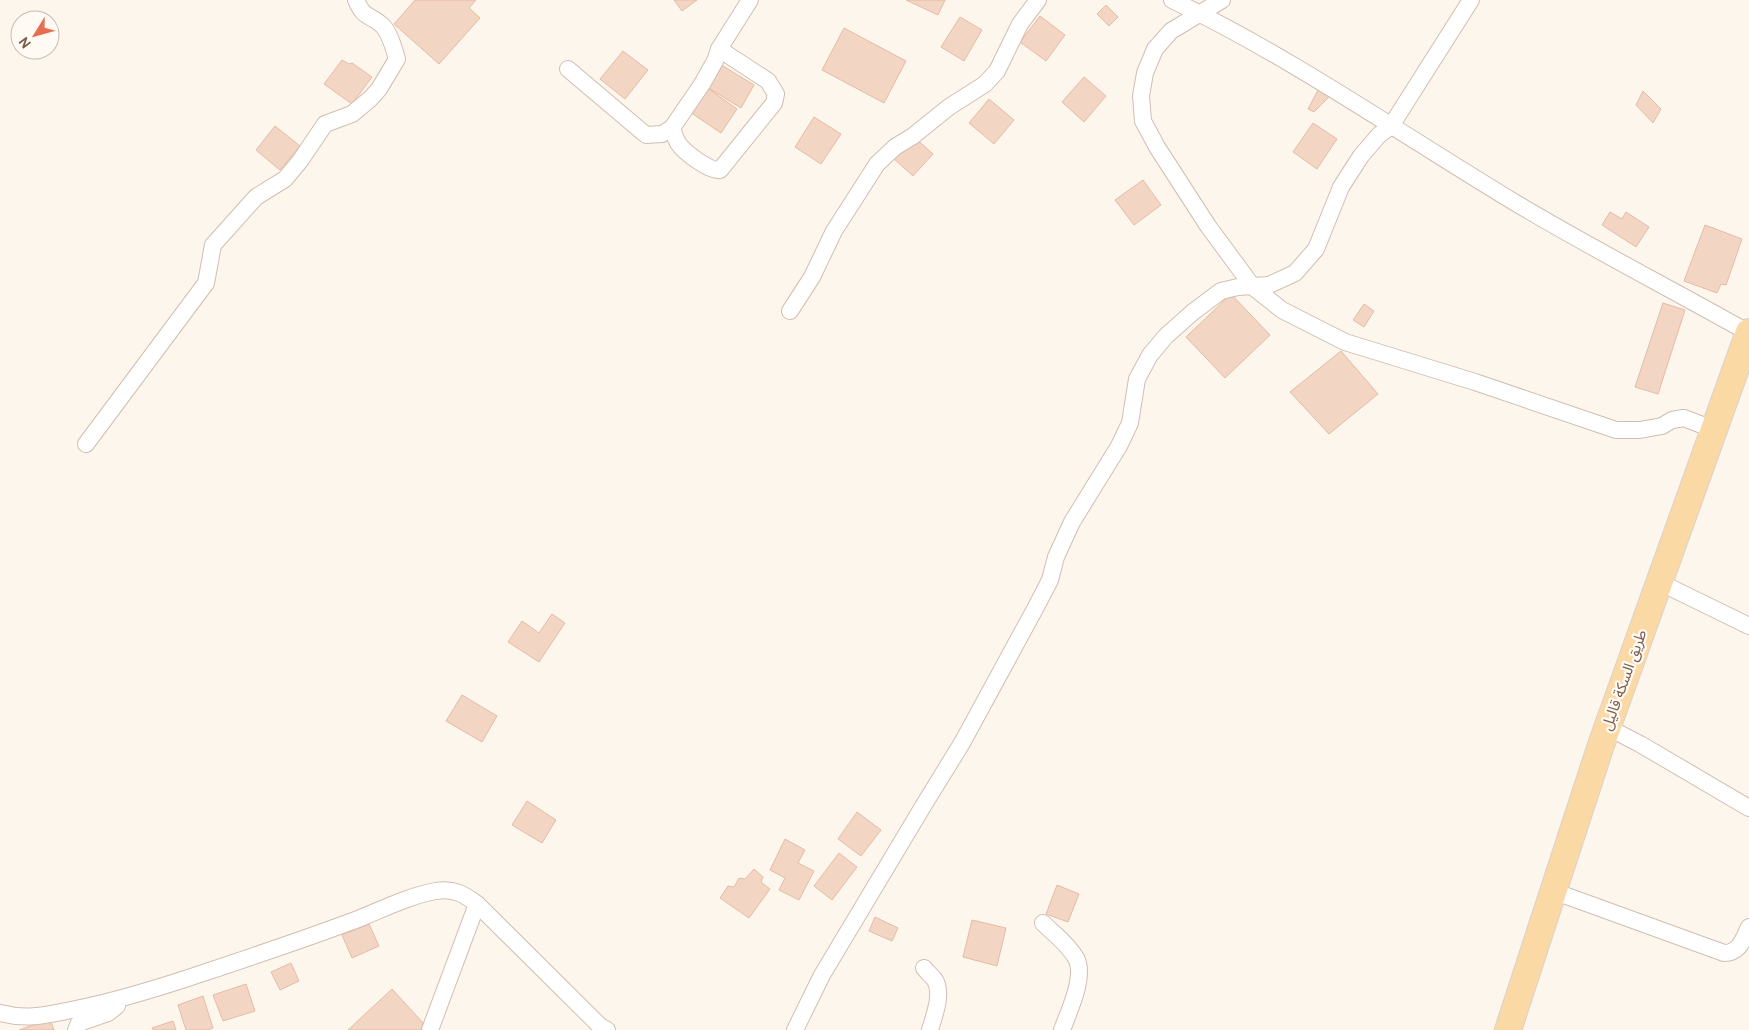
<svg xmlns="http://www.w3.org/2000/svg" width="1749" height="1030" font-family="Overpass,'Noto Sans Arabic',sans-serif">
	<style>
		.building { fill: #f3d5c3; stroke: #e6bba3 }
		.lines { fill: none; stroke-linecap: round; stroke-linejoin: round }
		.street-casing { stroke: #d1beb0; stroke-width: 18 }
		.primary-casing { stroke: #dad1cd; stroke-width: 28 }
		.street { stroke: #fff; stroke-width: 16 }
		.primary { stroke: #fbd9a5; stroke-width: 26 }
		.labels { text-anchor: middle; stroke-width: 4.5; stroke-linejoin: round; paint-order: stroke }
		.street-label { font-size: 15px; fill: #7a5c4d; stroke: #fffaf3 }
	</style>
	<rect width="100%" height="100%" fill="#fdf6ec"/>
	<g class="building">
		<polygon points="415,0 476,0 469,8 480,18 439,64 394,24"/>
		<polygon points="674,0 697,0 682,11"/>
		<polygon points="906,0 945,0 938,15"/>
		<polygon points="1106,5 1118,17 1109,26 1097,14"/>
		<polygon points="1040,16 1065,35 1046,61 1020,42"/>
		<polygon points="960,17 982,30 964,61 941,47"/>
		<polygon points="844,28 906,61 884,103 822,70"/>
		<polygon points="623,51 648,70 625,99 600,79"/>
		<polygon points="342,60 349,64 352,63 372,77 352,104 324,84"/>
		<polygon points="715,61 754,85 741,108 702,84"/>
		<polygon points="1084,77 1106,96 1084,122 1062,102"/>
		<polygon points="702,84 737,109 721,133 684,108"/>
		<polygon points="1318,90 1330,96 1314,112 1308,109"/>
		<polygon points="1643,91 1661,109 1653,123 1636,105"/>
		<polygon points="989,99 1014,120 994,144 969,123"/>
		<polygon points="814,117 841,134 821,164 795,147"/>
		<polygon points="1313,123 1337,139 1317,169 1293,152"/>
		<polygon points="275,126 300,146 280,170 256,150"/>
		<polygon points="913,136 933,154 913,176 893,158"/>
		<polygon points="1143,180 1161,205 1134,225 1115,200"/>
		<polygon points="1610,212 1622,219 1626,212 1649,227 1636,247 1602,225"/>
		<polygon points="1705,225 1742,239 1726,285 1721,284 1717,293 1684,281"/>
		<polygon points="1231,294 1270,335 1225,378 1186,337"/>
		<polygon points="1663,303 1685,310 1658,394 1635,387"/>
		<polygon points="1364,304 1374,311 1364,327 1353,320"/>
		<polygon points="1341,351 1378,394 1329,434 1290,392"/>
		<polygon points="552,614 565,623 539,662 508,642 522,621 539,633"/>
		<polygon points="462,695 497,716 482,742 446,721"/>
		<polygon points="527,801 556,820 542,843 512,825"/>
		<polygon points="857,812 881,830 861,856 838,839"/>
		<polygon points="785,839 805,850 798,863 814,871 799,900 779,890 785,878 770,870"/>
		<polygon points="839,853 857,867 832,900 814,886"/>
		<polygon points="754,869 763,877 761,882 770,889 749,918 720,898 728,886 734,887 739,878 745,879"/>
		<polygon points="1057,885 1079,894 1068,922 1046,914"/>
		<polygon points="875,917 898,928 892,941 869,931"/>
		<polygon points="972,920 1006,928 997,966 963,957"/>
		<polygon points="369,924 379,946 352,958 342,935"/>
		<polygon points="291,963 299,981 280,990 271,972"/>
		<polygon points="246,984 255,1011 223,1021 213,995"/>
		<polygon points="392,989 425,1025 421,1030 348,1030"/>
		<polygon points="203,996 213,1028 207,1030 186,1030 178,1005"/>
		<polygon points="50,1019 54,1030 19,1030"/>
		<polygon points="173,1021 176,1030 153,1030 152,1028"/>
	</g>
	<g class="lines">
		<g class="street-casing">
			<g id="street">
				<path d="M 1172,0 C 1291,57 1401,134 1514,202 C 1591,248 1671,289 1749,333"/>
				<polyline points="1222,0 1171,31 1155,49 1145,73 1141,96 1143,121 1157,147 1208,226 1253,287 1282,310 1345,342 1475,382 1616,430 1640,430 1662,426 1672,420 1684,418 1715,430"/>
				<polyline points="568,69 646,135 662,134 672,128 702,84 715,61 719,49 750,0"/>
				<path d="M 672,128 C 674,133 675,138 678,143 C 684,152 710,172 720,170 L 774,103 L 776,94 L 768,81 L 719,49"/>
				<polyline points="790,311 812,277 834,231 877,164 895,147 913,136 949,107 985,84 997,71 1020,24 1038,0"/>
				<path d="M 86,444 L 206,283 L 213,245 L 256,197 L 285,179 L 300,161 L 325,124 L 352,114 L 370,99 L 379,89 L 397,59 C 394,49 390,33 382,25 C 368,13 365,20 356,0"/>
				<polyline points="1659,582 1749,626"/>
				<polyline points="1607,727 1640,744 1749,808"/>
				<path d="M 1553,891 L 1724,953 C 1740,953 1743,939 1749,927"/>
				<path d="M 1043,923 C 1054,934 1068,944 1076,958 C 1086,976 1069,1011 1062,1030"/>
				<path d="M 924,968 C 927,972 932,976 935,980 C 943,994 934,1016 930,1030"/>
				<path d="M 0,1013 C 26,1020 46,1015 71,1010 C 117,1001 162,987 206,972 C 254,956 302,940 350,922 C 377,912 407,896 436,891 C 453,888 464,894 477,904 L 600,1026 L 607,1030"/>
				<polyline points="76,1030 79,1023 108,1013 117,1006"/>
				<polyline points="430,1030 477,904"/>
				<polyline points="795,1030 822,975 925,803 962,743 1036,607 1050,580 1056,557 1072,522 1119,446 1130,423 1137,379 1150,355 1166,336 1193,312 1221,291 1238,287 1269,285 1295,273 1316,249 1341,187 1361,156 1379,135 1391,126 1471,0"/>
			</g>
		</g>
		<g class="primary-casing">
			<polyline id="primary" points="1508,1030 1601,745 1749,332"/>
		</g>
		<use href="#street" class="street"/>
		<use href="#primary" class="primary"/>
	</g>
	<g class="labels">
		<g class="street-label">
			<text transform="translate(1624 680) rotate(-70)" y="5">طريق السكة قاليل</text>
		</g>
	</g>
	<g transform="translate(35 35) rotate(233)"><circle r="24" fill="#fffaf3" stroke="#cabbb1"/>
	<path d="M0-4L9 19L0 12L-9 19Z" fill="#e76f51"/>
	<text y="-8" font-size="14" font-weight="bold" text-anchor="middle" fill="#7a5c4d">N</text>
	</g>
</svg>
